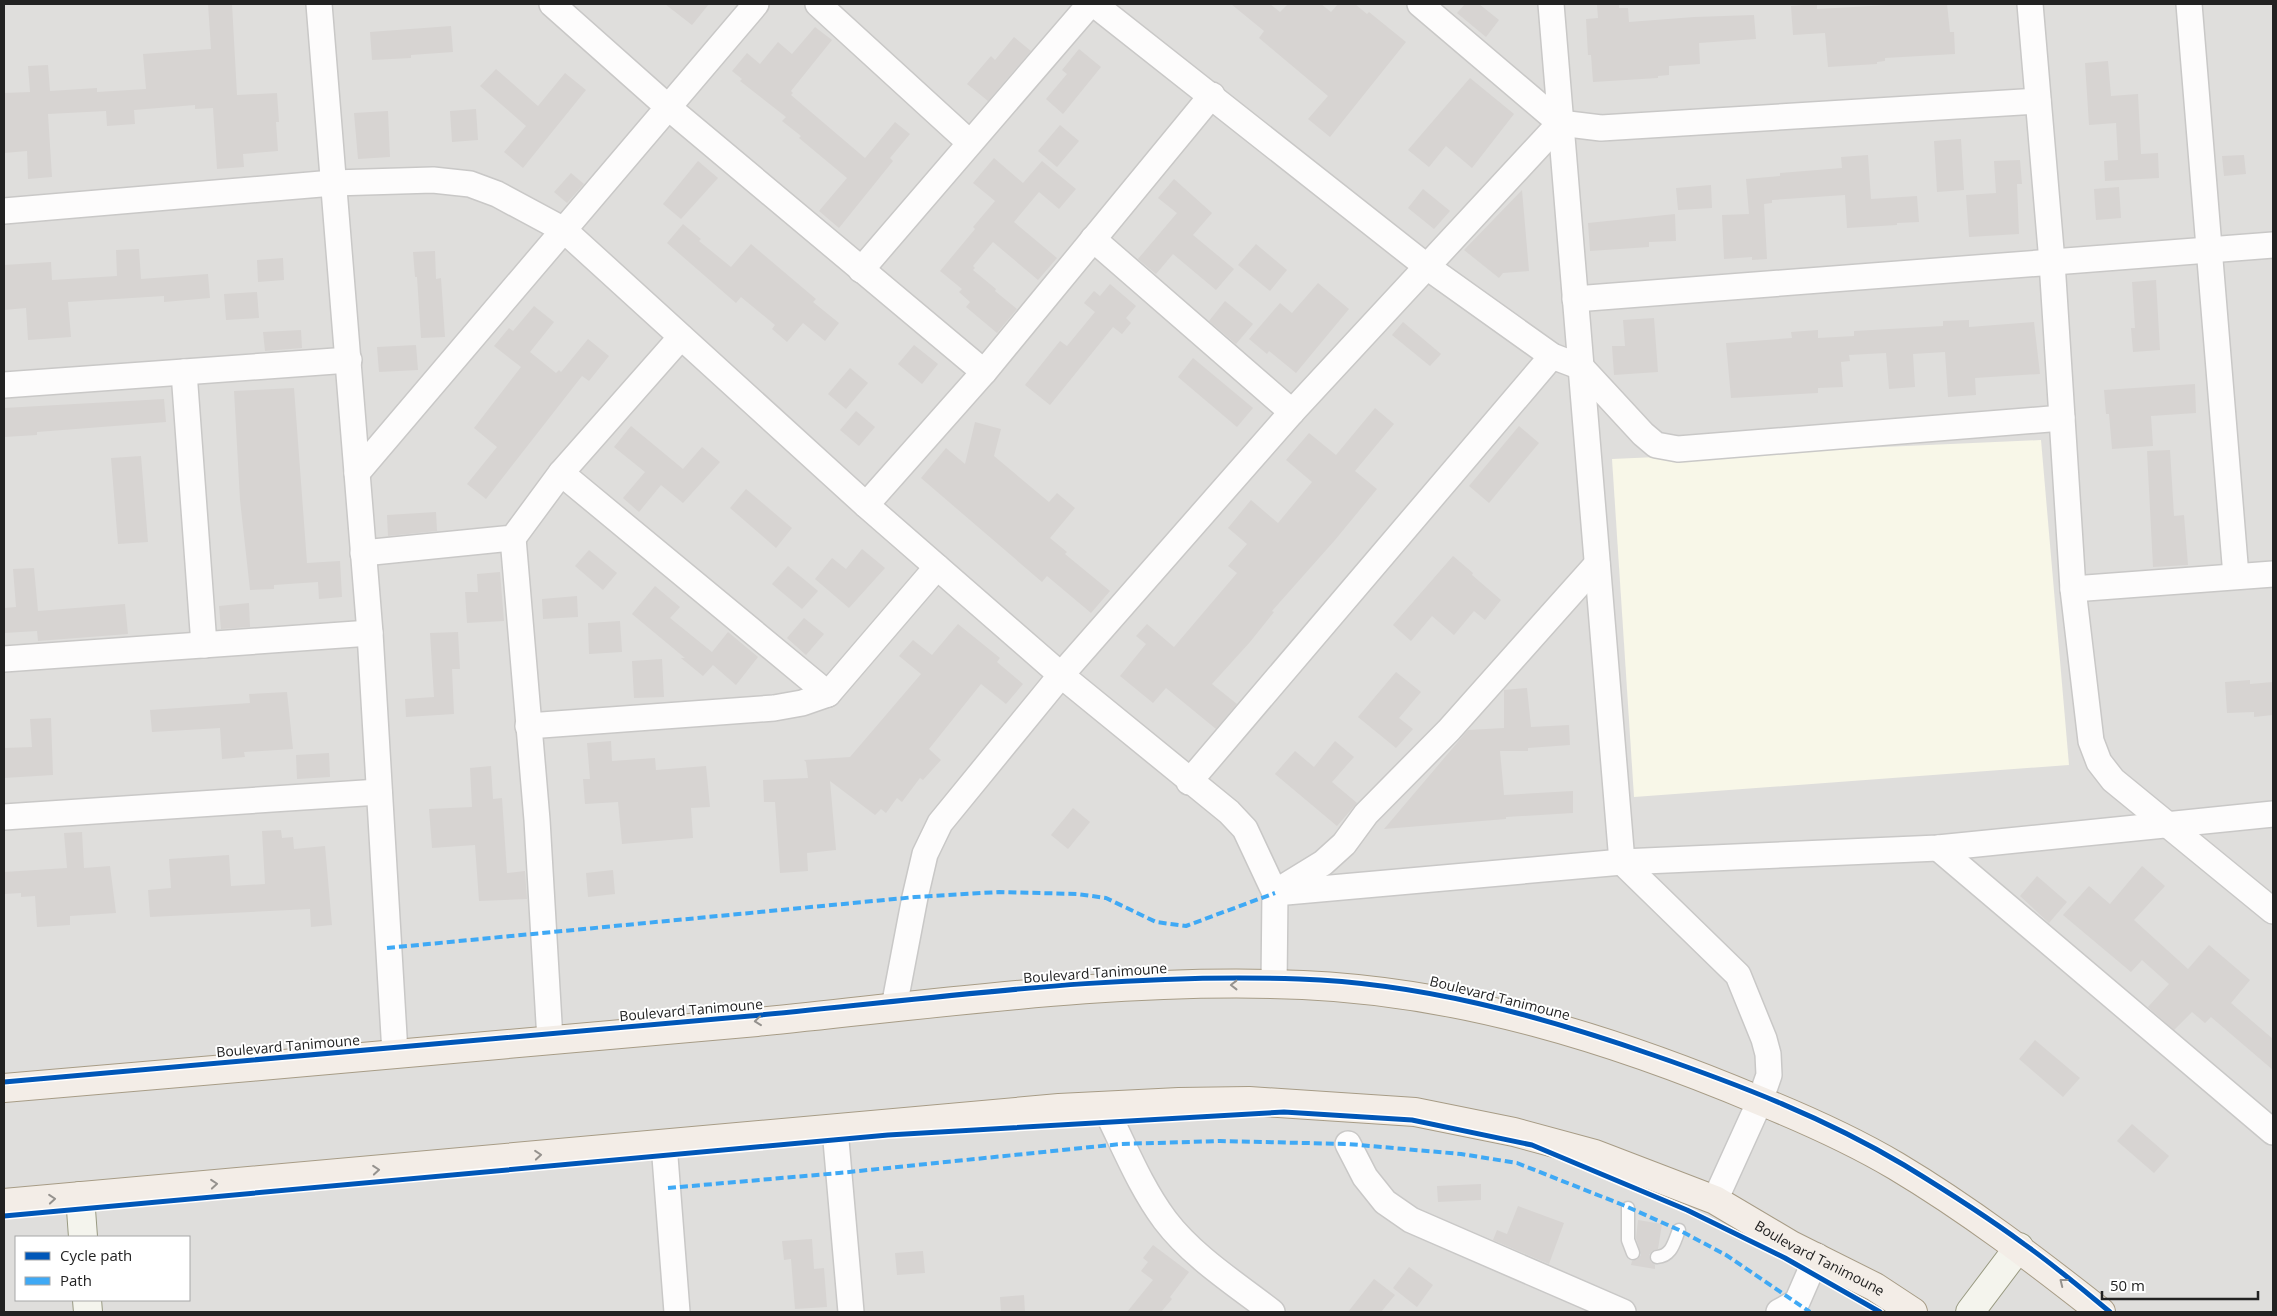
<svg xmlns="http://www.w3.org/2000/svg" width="2277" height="1316" font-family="'Open Sans',sans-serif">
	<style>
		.residential { fill: #dfdedc; fill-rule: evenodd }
		.education { fill: #f8f7e8 }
		.building { fill: #d7d4d2 }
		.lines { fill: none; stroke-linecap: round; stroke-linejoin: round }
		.lane-casing { stroke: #c9c8c7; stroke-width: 15 }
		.street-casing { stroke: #c9c8c7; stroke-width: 28 }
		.secondary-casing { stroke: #999a82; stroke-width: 30 }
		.primary-casing { stroke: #a79c86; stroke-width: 30 }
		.lane { stroke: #fdfcfc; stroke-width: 12 }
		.street { stroke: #fdfcfc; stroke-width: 25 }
		.secondary { stroke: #f4f4ed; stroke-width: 28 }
		.primary { stroke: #f3ede7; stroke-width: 28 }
		.quiet { stroke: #3fa9f5; stroke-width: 4; stroke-dasharray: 8 4; stroke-linecap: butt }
		.cycleway-casing { stroke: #fff; stroke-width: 8 }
		.cycleway { stroke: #0057b8; stroke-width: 5 }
		.oneway { stroke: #95928e }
		.labels { text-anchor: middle; stroke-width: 4; stroke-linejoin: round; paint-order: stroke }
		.street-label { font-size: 14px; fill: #222; stroke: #fff }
	</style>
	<rect width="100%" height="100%" fill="#f0eeeb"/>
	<path class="residential" d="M 4,4 L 2273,4 L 2273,1312 L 4,1312 ZM 16,1237 L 189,1237 L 189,1300 L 16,1300 Z"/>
	<polygon class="education" points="2041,440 2069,765 1634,797 1612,459"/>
	<g class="building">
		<polygon points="208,4 232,4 237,95 277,93 279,122 276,122 278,151 243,154 244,167 217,169 213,108 195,109 195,105 134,110 135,124 107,126 106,111 48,114 52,177 28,179 27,151 4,153 4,93 30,92 28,66 48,65 50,91 97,88 97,92 146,89 143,54 211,49"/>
		<polygon points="665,4 709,4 692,25"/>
		<polygon points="1231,4 1270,4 1280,12 1288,4 1321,4 1331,12 1338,4 1355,4 1367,14 1369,12 1406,42 1330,137 1308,119 1328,96 1259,38 1264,31"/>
		<polygon points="1465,4 1479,4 1499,20 1486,37 1457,13"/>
		<polygon points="1616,4 1619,4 1619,8 1628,8 1629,22 1694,17 1754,15 1756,39 1699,43 1700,64 1669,66 1669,75 1658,76 1658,78 1593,82 1591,55 1588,55 1586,19 1598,18 1597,5"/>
		<polygon points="1817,4 1817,9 1907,4 1947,4 1950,32 1954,32 1955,54 1885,58 1885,61 1877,62 1877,64 1828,67 1825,33 1793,35 1791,6"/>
		<polygon points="451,26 453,52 411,55 411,58 372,60 370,32"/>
		<polygon points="815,27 832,40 791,91 793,93 791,95 865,158 895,122 910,134 890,158 893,161 839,228 819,211 847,178 799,138 801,136 782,121 786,117 740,81 742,79 732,71 747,53 760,64 778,42 792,54"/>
		<polygon points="1014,37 1031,51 988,101 967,84 991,56 995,60"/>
		<polygon points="1079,49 1101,67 1063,114 1046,99 1067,74 1062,70"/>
		<polygon points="2108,61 2111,96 2138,94 2141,154 2158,153 2159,178 2105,181 2104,161 2118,160 2116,123 2089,125 2085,63"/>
		<polygon points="496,69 538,106 565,73 586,90 523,168 504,152 526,126 480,86"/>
		<polygon points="1470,78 1514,114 1472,168 1446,146 1429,167 1408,150"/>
		<polygon points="476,109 478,140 452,142 450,111"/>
		<polygon points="388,111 390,157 358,159 354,113"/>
		<polygon points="1060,125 1079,141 1057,167 1038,151"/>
		<polygon points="1961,139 1964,190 1937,192 1934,141"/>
		<polygon points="1868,155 1871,199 1917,196 1919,222 1897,223 1897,225 1847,228 1845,195 1772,200 1772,203 1764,204 1767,259 1752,260 1752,257 1724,259 1722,215 1749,214 1746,179 1780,176 1780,173 1842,168 1841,157"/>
		<polygon points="2244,155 2246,174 2224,176 2222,156"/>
		<polygon points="994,158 1023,183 1042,161 1076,189 1059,209 1039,192 1014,222 1057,258 1038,280 993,242 973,266 975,268 973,270 996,289 995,291 1017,309 997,333 966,307 970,302 959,292 962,289 940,271 975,229 973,227 995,201 973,183"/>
		<polygon points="2020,160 2022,184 2017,184 2019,234 1969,237 1966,195 1996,193 1994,161"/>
		<polygon points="698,161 718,178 681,219 663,204"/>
		<polygon points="571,173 584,184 567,203 554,192"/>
		<polygon points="1174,179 1212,213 1193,235 1234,269 1216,290 1173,254 1156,274 1138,259 1177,213 1158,198"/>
		<polygon points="1711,185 1712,208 1678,210 1676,188"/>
		<polygon points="2119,187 2121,218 2096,220 2094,189"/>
		<polygon points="1423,189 1450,211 1434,229 1408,208"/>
		<polygon points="1522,190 1529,271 1503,273 1499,278 1464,250"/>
		<polygon points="1675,214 1676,241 1649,242 1649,247 1590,251 1588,223"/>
		<polygon points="683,224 701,239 699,241 731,267 751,244 816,299 813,302 839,323 825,341 803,323 787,342 772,329 775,325 741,297 736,303 667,243"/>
		<polygon points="1256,244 1287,270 1270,291 1238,265"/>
		<polygon points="139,249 141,279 208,274 210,298 164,302 164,296 68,302 71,337 28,340 26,308 4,310 4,265 51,262 52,280 117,276 116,250"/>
		<polygon points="435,251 436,279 441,278 445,337 421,338 417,277 415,277 413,252"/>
		<polygon points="283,258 284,280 258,282 257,260"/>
		<polygon points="2156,280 2160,350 2133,352 2131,328 2135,328 2132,282"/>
		<polygon points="1318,283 1349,309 1296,373 1269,351 1267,354 1249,339 1280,303 1292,313"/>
		<polygon points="1110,284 1136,306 1126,318 1131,323 1122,334 1113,327 1050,405 1025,385 1060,341 1067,346 1095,312 1084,303 1094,291 1100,296"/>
		<polygon points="257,292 259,318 226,320 224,294"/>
		<polygon points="1225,301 1253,324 1236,344 1209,321"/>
		<polygon points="534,306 554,322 530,352 556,373 559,370 561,372 588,339 609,356 589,381 582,376 486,499 467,484 497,447 474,428 521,367 494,346 509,328 513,331"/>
		<polygon points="1654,318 1658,372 1614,375 1612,346 1625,346 1623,320"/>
		<polygon points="1969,320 1969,327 2034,322 2040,374 1975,378 1976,395 1948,397 1945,352 1913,354 1915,387 1889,389 1886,353 1849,355 1850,361 1841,362 1843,387 1818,388 1818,393 1731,398 1726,343 1792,338 1791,332 1818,330 1818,338 1854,336 1854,331 1943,326 1943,321"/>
		<polygon points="1403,322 1441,354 1430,366 1392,335"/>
		<polygon points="301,330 302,348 265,351 263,332"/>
		<polygon points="416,345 418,370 379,372 377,347"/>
		<polygon points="914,345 938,364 922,384 898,364"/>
		<polygon points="1193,358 1253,408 1237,427 1178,377"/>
		<polygon points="850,368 868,383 846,409 828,394"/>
		<polygon points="2195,384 2196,413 2151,416 2153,446 2112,449 2109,414 2106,414 2104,390"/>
		<polygon points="294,388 307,563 340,561 342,597 319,599 318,582 274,585 274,589 250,590 240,500 234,391"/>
		<polygon points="164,399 166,422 37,432 37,435 4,437 4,408"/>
		<polygon points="1375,408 1394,424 1355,471 1377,489 1335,540 1272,611 1274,612 1250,642 1212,684 1237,704 1216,729 1166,688 1153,703 1120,676 1146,644 1136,636 1147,624 1174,647 1237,573 1228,566 1247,544 1228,528 1251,500 1278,523 1312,482 1286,460 1309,433 1336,455"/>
		<polygon points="856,411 875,427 859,446 840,430"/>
		<polygon points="975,422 1001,429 994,456 1049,502 1057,493 1075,508 1050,538 1067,552 1065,554 1110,591 1091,613 1047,576 1042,582 921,478 946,448 965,464"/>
		<polygon points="631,426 683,469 702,447 720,462 683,503 661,485 639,512 623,498 645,472 614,447"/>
		<polygon points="1519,426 1539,443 1489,503 1469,486"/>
		<polygon points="2170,450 2174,516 2184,515 2188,565 2153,567 2147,451"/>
		<polygon points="141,456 148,542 118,544 111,458"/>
		<polygon points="746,489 792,528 776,548 730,508"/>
		<polygon points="436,512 437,531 388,536 387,515"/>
		<polygon points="862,549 885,568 849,608 815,579 832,558 846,569"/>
		<polygon points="589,550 617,573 603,590 575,566"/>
		<polygon points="1453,556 1473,573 1472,575 1501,600 1485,620 1474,611 1454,635 1432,616 1411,641 1393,625"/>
		<polygon points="788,566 818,591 802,609 772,584"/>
		<polygon points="34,568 38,611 125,604 128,634 38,641 37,631 4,633 4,608 16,607 13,569"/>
		<polygon points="500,572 504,621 467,623 465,592 478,592 477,574"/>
		<polygon points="655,586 680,607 670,618 712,652 728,632 758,657 736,685 713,665 703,676 681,658 685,658 632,614"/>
		<polygon points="577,596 578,617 543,619 542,599"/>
		<polygon points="249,603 250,627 221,629 219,606"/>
		<polygon points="804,618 824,634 806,655 787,638"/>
		<polygon points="620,621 622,652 589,654 588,623"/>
		<polygon points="958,624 1000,658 997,662 1023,684 1006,704 981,684 929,749 941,760 923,780 920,778 902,802 897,798 886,813 881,809 875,815 830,781 836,850 807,853 808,871 780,873 775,802 764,802 763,780 808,778 806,762 804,760 850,757 921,674 899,656 913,640 932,655"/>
		<polygon points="458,632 460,669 452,669 454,714 406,717 405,699 434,697 430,633"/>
		<polygon points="662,659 664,697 634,698 632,661"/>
		<polygon points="1396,672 1421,692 1399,718 1413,729 1396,748 1358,717"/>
		<polygon points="2250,680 2250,684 2273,682 2273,715 2254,717 2254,712 2227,713 2225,682"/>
		<polygon points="1527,688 1531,727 1569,725 1570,745 1528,748 1528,751 1500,751 1504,795 1573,791 1573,813 1506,817 1506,819 1384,829 1468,730 1504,728 1504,690"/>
		<polygon points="287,692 293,749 244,752 245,757 222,759 220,728 152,732 150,710 250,703 249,694"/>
		<polygon points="51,718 53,775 4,778 4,748 32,747 30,719"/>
		<polygon points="611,741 612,761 655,758 656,770 706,766 710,807 691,808 693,838 622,844 618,802 585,804 583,779 590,779 587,743"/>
		<polygon points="1335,741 1354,757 1332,782 1357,803 1337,826 1275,774 1295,751 1314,767"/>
		<polygon points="329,753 330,777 297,779 296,755"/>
		<polygon points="491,766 493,799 502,798 507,873 525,871 527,899 479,901 475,845 432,848 429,809 472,807 470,768"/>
		<polygon points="1073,808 1090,822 1068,849 1051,835"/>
		<polygon points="281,830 282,838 293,837 294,849 325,846 332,925 311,927 310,909 150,917 148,890 171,888 169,859 229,855 231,886 265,884 262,831"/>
		<polygon points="82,832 84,868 110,866 116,913 70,916 70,925 37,927 35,896 21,897 21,893 4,894 4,872 67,868 64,833"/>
		<polygon points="2142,866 2165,886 2134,920 2188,969 2209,945 2250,980 2231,1003 2273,1039 2273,1070 2211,1017 2205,1023 2192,1012 2174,1030 2148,1007 2169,984 2142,960 2131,972 2063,915 2089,886 2110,904"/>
		<polygon points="613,870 615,894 588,897 586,873"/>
		<polygon points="2037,876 2067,902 2049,923 2020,896"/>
		<polygon points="2035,1040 2080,1078 2063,1097 2019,1059"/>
		<polygon points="2132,1124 2169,1156 2154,1173 2117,1141"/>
		<polygon points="1481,1184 1481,1200 1438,1202 1437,1186"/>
		<polygon points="1518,1206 1564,1223 1549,1264 1493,1240 1497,1230 1507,1234"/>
		<polygon points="1638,1220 1662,1224 1658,1249 1652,1251 1649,1255 1651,1262 1655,1265 1655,1269 1631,1265 1632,1261 1636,1260 1641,1255 1636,1238"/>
		<polygon points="812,1239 814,1269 824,1268 827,1307 795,1309 791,1259 784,1260 782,1241"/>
		<polygon points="1153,1245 1189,1272 1170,1297 1172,1299 1161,1312 1127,1312 1153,1280 1141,1271 1148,1262 1143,1258"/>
		<polygon points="923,1251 925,1273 897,1275 895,1253"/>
		<polygon points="1409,1267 1433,1285 1417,1307 1393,1288"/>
		<polygon points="1374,1279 1395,1295 1381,1312 1348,1312"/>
		<polygon points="1024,1295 1025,1312 1001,1312 1000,1297"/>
	</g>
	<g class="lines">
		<g class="lane-casing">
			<g id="lane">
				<polyline points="1628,1208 1628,1240 1633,1253"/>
				<path d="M 1657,1257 C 1672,1256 1674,1242 1679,1230"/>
			</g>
		</g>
		<g class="street-casing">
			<g id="street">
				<polyline points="319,4 370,633 395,1053"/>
				<polyline points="552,4 669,108 984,372"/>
				<polyline points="818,4 969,142"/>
				<polyline points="1094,4 1426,266 1552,356 1581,367 1643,434 1656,445 1678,449 2062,418"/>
				<polyline points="1420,4 1560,123 1601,128 2038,101"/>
				<polyline points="1551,4 1622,862 1738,975 1764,1039 1768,1054 1769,1075 1760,1101 1715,1200"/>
				<polyline points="2030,4 2052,262 2073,589 2091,741 2099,762 2113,780 2273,911"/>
				<polyline points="2189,4 2236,576"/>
				<polyline points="4,211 333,183 433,180 470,184 497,194 564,230 866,505 1061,675 1229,812 1245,829 1275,893 1274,985"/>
				<polyline points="1093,239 1292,412"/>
				<polyline points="861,270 1090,4"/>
				<polyline points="1575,299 2273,245"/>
				<polyline points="184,372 204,645"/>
				<polyline points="4,385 349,360"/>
				<polyline points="357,473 756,4"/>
				<polyline points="561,473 828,694"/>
				<polyline points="866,505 984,372 1212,95"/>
				<polyline points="513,538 537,820 550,1040"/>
				<polyline points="363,553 513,538 561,473 681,337"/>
				<polyline points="2073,589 2273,574"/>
				<polyline points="4,659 370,633"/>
				<polyline points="528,726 774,708 802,703 828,694 937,567"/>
				<polyline points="1189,782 1552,356"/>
				<polyline points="4,817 379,792"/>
				<polyline points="1938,848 2273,1132"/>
				<polyline points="1279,890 1323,863 1344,844 1366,814 1449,730 1597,564"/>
				<polyline points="1275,893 1622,862 1938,848 2273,814"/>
				<polyline points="894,1007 915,897 925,854 940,823 1061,675 1292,412 1560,123"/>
				<path d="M 1104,1106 C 1124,1145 1139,1185 1165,1220 C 1193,1257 1236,1284 1272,1312"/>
				<polyline points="835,1129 851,1312"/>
				<polyline points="664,1144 677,1312"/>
				<polyline points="1348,1144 1365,1177 1385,1202 1411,1220 1623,1312"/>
				<polyline points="1779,1312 1797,1302 1817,1256"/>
			</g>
		</g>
		<g class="secondary-casing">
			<g id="secondary">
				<polyline points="80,1196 83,1237"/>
				<polyline points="87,1300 88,1312"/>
				<polyline points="1970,1312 2019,1247"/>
			</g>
		</g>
		<g class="primary-casing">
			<g id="primary">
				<path d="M 4,1088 C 255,1066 506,1046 757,1022 C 938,1004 1121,977 1303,985 C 1461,992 1613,1039 1758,1100 C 1805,1119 1852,1140 1896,1166 C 1968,1209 2035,1260 2101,1312"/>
				<path id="s1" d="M 4,1203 L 1059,1108 L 1179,1102 L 1249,1101 L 1415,1112 L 1514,1132 L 1595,1154 L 1715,1200 L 1791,1245 L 1875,1287 L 1913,1312"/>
			</g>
		</g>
		<use href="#lane" class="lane"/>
		<use href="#street" class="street"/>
		<use href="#secondary" class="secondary"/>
		<use href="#primary" class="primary"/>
		<g class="quiet">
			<polyline points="387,948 915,897 999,892 1077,894 1106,898 1156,922 1186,926 1275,893"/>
			<polyline points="668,1188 839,1173 1121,1144 1220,1141 1348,1144 1461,1154 1517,1163 1623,1205 1679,1230 1726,1255 1810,1312"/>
		</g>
		<g class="cycleway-casing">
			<g id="cycleway">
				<path d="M 4,1082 C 252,1060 501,1039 750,1016 C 932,999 1115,972 1299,979 C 1420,983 1538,1015 1653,1055 C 1740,1085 1825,1118 1904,1165 C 1945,1190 1986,1216 2024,1244 C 2054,1265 2082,1289 2110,1312"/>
				<polyline points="4,1216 888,1135 1284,1112 1412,1120 1532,1145 1687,1210 1785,1258 1880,1312"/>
			</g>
		</g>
		<use href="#cycleway" class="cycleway"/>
	</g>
	<defs><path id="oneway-chevron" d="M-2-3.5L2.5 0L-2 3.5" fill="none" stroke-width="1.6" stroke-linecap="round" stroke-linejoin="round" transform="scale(1.25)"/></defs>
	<g class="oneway">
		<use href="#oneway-chevron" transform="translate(1234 985) rotate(180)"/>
		<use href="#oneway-chevron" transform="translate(758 1021) rotate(174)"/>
		<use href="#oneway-chevron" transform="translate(538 1155) rotate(-5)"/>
		<use href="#oneway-chevron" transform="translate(376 1170) rotate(-5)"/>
		<use href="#oneway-chevron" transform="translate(214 1184) rotate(-5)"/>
		<use href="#oneway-chevron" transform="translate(52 1199) rotate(-5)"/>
		<use href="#oneway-chevron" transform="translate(2063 1282) rotate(-142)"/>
	</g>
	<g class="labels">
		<g class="street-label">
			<text transform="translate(1095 973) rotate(-4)" y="5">Boulevard Tanimoune</text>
			<text transform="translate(1500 998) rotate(14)" y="5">Boulevard Tanimoune</text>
			<text transform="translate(691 1010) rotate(-5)" y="5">Boulevard Tanimoune</text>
			<text transform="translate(288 1046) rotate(-5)" y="5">Boulevard Tanimoune</text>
			<text dy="5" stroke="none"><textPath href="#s1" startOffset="1849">Boulevard Tanimoune</textPath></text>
		</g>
	</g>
	<rect width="2277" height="1316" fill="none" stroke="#222222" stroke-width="10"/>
	<rect x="15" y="1236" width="175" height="65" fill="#ffffff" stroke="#a7a7a7"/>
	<rect x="25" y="1252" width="25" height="8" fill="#0057b8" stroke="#a7a7a7"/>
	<text x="60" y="1261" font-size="15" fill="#222222">Cycle path</text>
	<rect x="25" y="1277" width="25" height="8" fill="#3fa9f5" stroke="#a7a7a7"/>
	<text x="60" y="1286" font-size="15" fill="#222222">Path</text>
	<path d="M2102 1291v8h156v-8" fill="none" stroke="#222222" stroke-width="2.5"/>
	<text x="2110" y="1291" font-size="15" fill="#222222" stroke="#ffffff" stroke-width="4" paint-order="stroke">50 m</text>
</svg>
